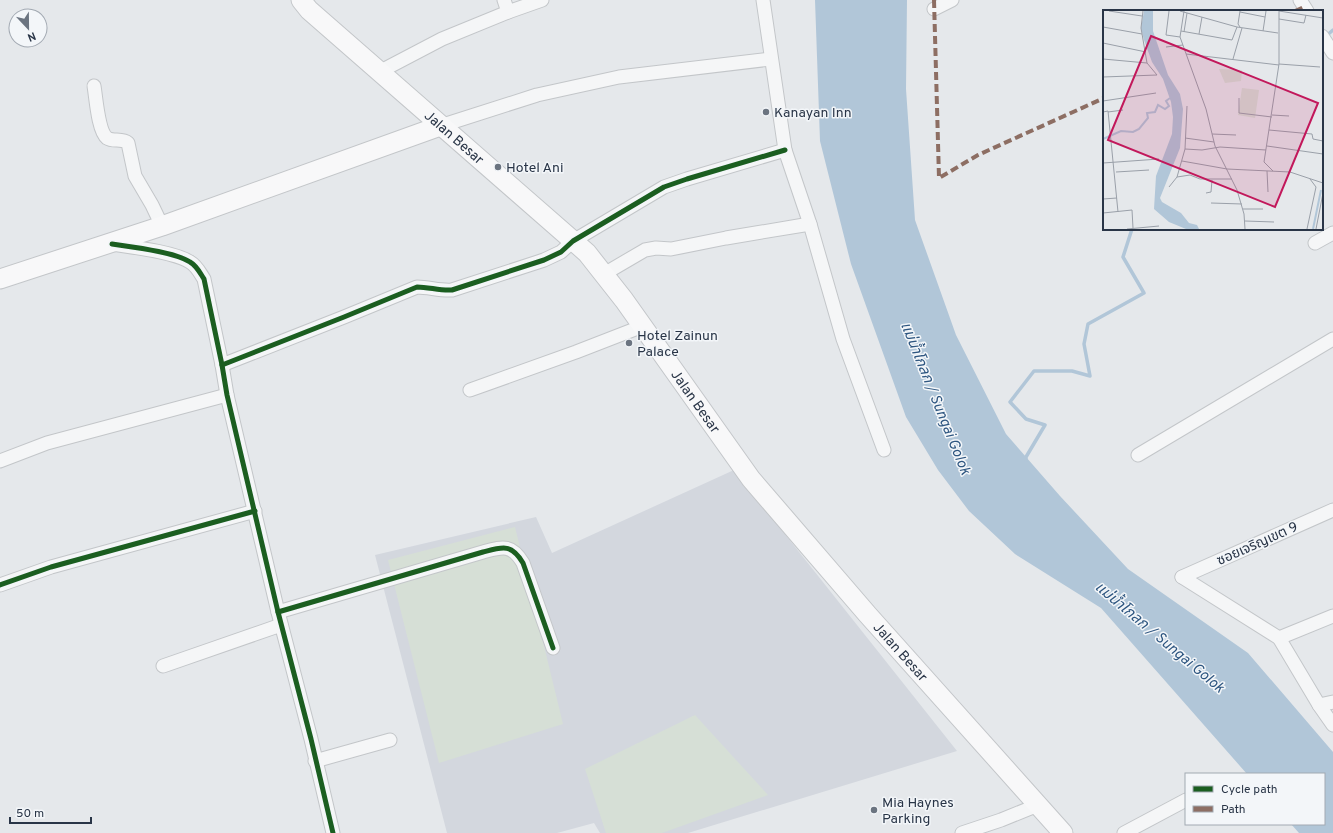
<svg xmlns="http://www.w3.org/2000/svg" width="1333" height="833" font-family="Overpass,'Noto Sans Thai',sans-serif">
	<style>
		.built { fill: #d3d7de }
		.green { fill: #d6dfd6 }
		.water { fill: #b1c6d8 }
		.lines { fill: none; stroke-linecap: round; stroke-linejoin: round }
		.stream { stroke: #b1c6d8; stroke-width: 3.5 }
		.street-casing { stroke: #c3c6c9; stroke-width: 15 }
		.secondary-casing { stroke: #c3c6c9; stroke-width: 21 }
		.street { stroke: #f5f6f7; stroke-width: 13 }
		.secondary { stroke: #f8f8f9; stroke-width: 19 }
		.quiet { stroke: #8d6e63; stroke-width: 4; stroke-dasharray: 8 4; stroke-linecap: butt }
		.cycleway-casing { stroke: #f3f6f9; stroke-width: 8 }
		.cycleway { stroke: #1b5e20; stroke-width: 5 }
		.poi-dot { fill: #6b7480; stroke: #f3f6f9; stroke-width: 1.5 }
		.labels { text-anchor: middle; stroke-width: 3; stroke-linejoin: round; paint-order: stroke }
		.poi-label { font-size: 14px; fill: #293547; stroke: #f3f6f9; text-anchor: start }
		.street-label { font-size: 14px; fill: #293547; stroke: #f3f6f9 }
		.water-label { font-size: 15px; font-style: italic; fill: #2e5680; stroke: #f3f6f9 }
		.inset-river { fill: none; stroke: #b1c6d8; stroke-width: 2 }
		.inset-road { fill: none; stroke: #9aa0a9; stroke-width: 1 }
		.view { fill: #c2185b; fill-opacity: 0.15; stroke: #c2185b; stroke-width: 2 }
		.inset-edge { fill: none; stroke: #293547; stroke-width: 2 }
	</style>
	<rect width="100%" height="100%" fill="#e5e8eb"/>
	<polygon class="built" points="734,470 957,751 688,833 600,833 594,823 557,833 447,833 375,555 536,517 552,553"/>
	<g class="green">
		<polygon points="515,527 563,724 439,763 388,560"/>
		<polygon points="695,715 768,795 662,833 606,833 585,769"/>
	</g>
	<polygon class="water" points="815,0 907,0 906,89 915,220 956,335 1006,434 1060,496 1128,569 1248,653 1333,752 1333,833 1299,833 1291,824 1324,824 1324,774 1247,774 1101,608 1015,554 969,511 938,470 906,417 851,264 820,141"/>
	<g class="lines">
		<g class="stream">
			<polyline points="1325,37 1333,30"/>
			<polyline points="1026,460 1026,457 1045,425 1026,419 1010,402 1034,371 1072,371 1090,376 1084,344 1088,324 1144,293 1123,257 1132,229"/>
		</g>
		<g class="street-casing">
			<g id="street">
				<polyline points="504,0 508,12"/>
				<polyline points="763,0 785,150 810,224 843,339 884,450"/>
				<polyline points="1300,0 1307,11"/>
				<polyline points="934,9 952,0"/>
				<polyline points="1322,36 1333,53"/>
				<polyline points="379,72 442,39 508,12 542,0"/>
				<path d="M 94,86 C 96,97 98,131 107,138 C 113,142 122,138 128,143 L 135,176 L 152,205 L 162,226"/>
				<polyline points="440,126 537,95 619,77 771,59"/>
				<polyline points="1315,243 1333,233"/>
				<path d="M 112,244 C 132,247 175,252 190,262 C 197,266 200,273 204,279 L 222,365 L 227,395 L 278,612 L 311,739 L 333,833"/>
				<polyline points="604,274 645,250 656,248 671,249 726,238 810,224"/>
				<path d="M 222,365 L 344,317 L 417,287 C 429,287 440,291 452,290 L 544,260 L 561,252 L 573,241 L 664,187 L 687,179 L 785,150"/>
				<polyline points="470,390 576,352 643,326"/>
				<polyline points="1138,455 1333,339"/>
				<polyline points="0,461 47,443 227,395"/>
				<polyline points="1182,577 1279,638 1319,705 1333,725"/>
				<polyline points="1182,577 1333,510"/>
				<polyline points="0,585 51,567 255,511"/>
				<path d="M 278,612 L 483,552 C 502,547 511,543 523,563 L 553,648"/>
				<polyline points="1279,638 1333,616"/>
				<polyline points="163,666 281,625"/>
				<polyline points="1319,705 1333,702"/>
				<polyline points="315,761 390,740"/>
				<polyline points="962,833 1001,820 1038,805"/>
				<polyline points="1124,833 1186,800"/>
			</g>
		</g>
		<g class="secondary-casing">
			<g id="secondary">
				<path id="s1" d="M 301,0 L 309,10 L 587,253 L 624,300 L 751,479 L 868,615 L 1063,833"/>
				<polyline points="0,279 162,226 440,126"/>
			</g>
		</g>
		<use href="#street" class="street"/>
		<use href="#secondary" class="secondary"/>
		<g class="quiet">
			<polyline points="934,0 939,178 978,155 1104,98"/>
			<polyline points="1295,11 1304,7"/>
		</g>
		<g class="cycleway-casing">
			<g id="cycleway">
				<path d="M 112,244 C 132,247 175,252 190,262 C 197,266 200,273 204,279 L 222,365 L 227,395 L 278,612 L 311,739 L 333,833"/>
				<path d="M 222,365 L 344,317 L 417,287 C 429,287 440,291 452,290 L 544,260 L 561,252 L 573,241 L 664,187 L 687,179 L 785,150"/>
				<polyline points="0,585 51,567 255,511"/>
				<path d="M 278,612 L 483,552 C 502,547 511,543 523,563 L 553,648"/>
			</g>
		</g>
		<use href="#cycleway" class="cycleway"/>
	</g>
	<g class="poi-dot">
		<circle cx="766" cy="112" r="4"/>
		<circle cx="498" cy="167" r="4"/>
		<circle cx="629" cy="343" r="4"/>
		<circle cx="874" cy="810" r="4"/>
	</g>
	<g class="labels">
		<g class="poi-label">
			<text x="774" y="117">Kanayan Inn</text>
			<text x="506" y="172">Hotel Ani</text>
			<text x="637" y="340">Hotel Zainun<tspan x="637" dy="16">Palace</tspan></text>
			<text x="882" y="807">Mia Haynes<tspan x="882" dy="16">Parking</tspan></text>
		</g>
		<g class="street-label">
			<text dy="5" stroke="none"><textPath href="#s1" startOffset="206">Jalan Besar</textPath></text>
			<text dy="5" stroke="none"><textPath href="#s1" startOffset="566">Jalan Besar</textPath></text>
			<text transform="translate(1257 543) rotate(-24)" y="5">ซอยเจริญเขต 9</text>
			<text dy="5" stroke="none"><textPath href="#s1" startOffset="890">Jalan Besar</textPath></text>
		</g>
		<g class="water-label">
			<text transform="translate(936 398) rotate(68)" y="5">แม่น้ำโกลก / Sungai Golok</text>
			<text transform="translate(1160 637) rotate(40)" y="5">แม่น้ำโกลก / Sungai Golok</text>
		</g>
	</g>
	<g transform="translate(1103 10)">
		<rect width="220" height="220" fill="#e5e8eb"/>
		<path d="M 116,59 L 139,60 L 138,71 L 122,73 ZM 139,78 L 156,80 L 152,108 L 135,105 Z" fill="#d6dfd6"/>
		<path d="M 41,1 L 50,1 L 50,21 L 65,65 L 77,84 L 80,99 L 77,138 L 57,188 L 59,192 L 78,203 L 86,213 L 94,215 L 96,219 L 83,219 L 66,212 L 51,199 L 53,166 L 69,124 L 70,107 L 68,92 L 60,69 L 49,52 L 41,30 L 38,18 Z" fill="#b1c6d8"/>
		<path class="inset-river" d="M 0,129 L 18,121 L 30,122 L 36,119 L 45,108 L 44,103 L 52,102 L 55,95 L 62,99 L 66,96 L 63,91 L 67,88M 210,219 L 218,180"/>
		<path class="inset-road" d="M 6,1 L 39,6M 40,1 L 38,18 L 44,53 L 54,65M 66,1 L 63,25 L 77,27M 77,1 L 134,17 L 175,23M 81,1 L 77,27 L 103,99 L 112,136 L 134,180 L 141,204 L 142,219M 176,1 L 220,8M 137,2 L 162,7M 176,9 L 201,13 L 203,5M 0,17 L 39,24M 137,17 L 135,14 L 137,1M 78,21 L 129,30 L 134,17M 160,21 L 163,1M 81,22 L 84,3M 96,24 L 99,7M 0,33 L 43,42M 63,37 L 80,35M 83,44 L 176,55M 0,49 L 44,53M 130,49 L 139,18M 176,54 L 217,57M 0,67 L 54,65M 136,88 L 136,103 L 169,107M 0,91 L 53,83M 0,102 L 5,101 L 15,202M 5,102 L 20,100M 169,105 L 186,106M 166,120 L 209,124 L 210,129 L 220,131M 109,124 L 133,125M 82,128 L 111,132M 164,136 L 220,144M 82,139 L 99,140 L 117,137 L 163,140M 79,151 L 124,159M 0,153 L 56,149M 124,159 L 187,162 L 220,173M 164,161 L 165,182M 170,161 L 161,152 L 176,54 L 176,1M 13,162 L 46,160M 74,167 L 87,165 L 97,169 L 129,169M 66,177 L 74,167 L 82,139 L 84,96M 103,183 L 108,182 L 109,170M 0,189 L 14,188M 108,193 L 139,194M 140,199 L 160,199M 0,203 L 29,200 L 30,218M 142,211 L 171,212M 24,219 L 56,216M 204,219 L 213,177 L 207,169M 213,219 L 220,183"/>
		<path class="view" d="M 48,26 L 215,93 L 172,197 L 5,130 Z"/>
		<rect width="220" height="220" class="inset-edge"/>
	</g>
	<rect x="1185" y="773" width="140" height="52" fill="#f3f6f9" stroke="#a2a9b2"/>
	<rect x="1193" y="786" width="20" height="6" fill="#1b5e20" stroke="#a2a9b2"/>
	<text x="1221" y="793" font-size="12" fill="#293547">Cycle path</text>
	<rect x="1193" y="806" width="20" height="6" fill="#8d6e63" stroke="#a2a9b2"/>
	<text x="1221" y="813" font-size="12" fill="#293547">Path</text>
	<g transform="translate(28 28) rotate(158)"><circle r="19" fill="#f3f6f9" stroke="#a2a9b2"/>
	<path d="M0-3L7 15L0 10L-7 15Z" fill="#6b7480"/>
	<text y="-6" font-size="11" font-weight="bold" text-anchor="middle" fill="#293547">N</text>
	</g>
	<path d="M10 817v6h81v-6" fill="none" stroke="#293547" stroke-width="2"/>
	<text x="16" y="817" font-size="12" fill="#293547" stroke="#f3f6f9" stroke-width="3" paint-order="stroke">50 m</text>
</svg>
